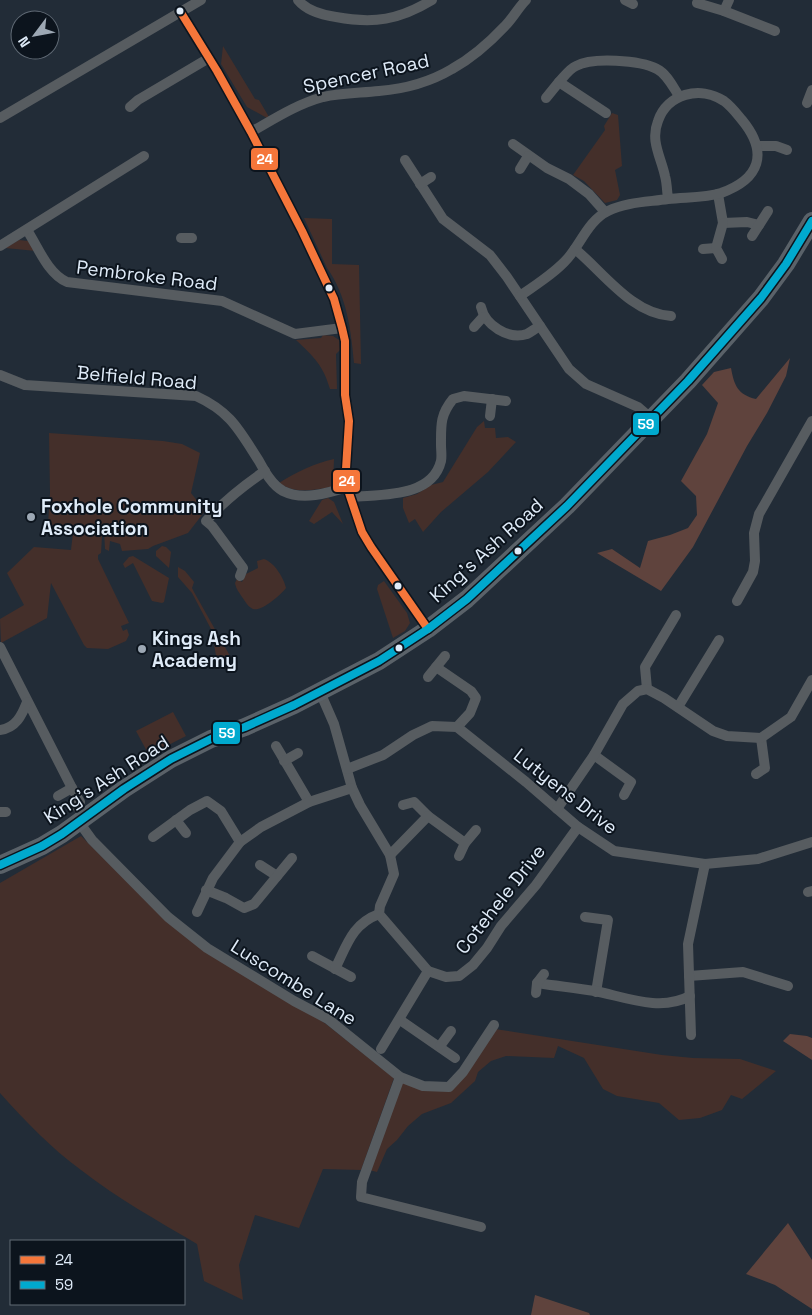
<svg xmlns="http://www.w3.org/2000/svg" width="812" height="1315" font-family="'Space Grotesk',sans-serif">
	<style>
		.green { fill: #442f2a }
		.forest { fill: #5f433d }
		.lines { fill: none; stroke-linecap: round; stroke-linejoin: round }
		.street { stroke: #575c60; stroke-width: 10 }
		.highway { stroke: #5a6269; stroke-width: 18 }
		.bus-1-casing { stroke: #0c141d; stroke-width: 11 }
		.bus-2-casing { stroke: #0c141d; stroke-width: 11 }
		.bus-1 { stroke: #f5763a; stroke-width: 8 }
		.bus-2 { stroke: #00a9ce; stroke-width: 8 }
		.bus-dot { fill: #dfebf8; stroke: #0c141d; stroke-width: 2 }
		.poi-dot { fill: #9da8b4; stroke: #0c141d; stroke-width: 2 }
		.labels { text-anchor: middle; stroke-width: 4; stroke-linejoin: round; paint-order: stroke }
		.street-label { font-size: 19px; fill: #dfebf8; stroke: #0c141d }
		.poi-label { font-size: 19px; font-weight: bold; fill: #dfebf8; stroke: #0c141d; text-anchor: start }
		.line-badge { stroke: #0c141d; stroke-width: 2 }
		.badge-label { font-size: 14px; text-anchor: middle; font-weight: bold; fill: #fff }
	</style>
	<rect width="100%" height="100%" fill="#222c37"/>
	<g class="green">
		<polygon points="223,46 255,99 259,100 269,117 267,118 247,107 221,64"/>
		<polygon points="612,113 618,115 622,166 615,170 620,195 617,200 605,203 584,181 573,175 605,130 604,126"/>
		<path d="M 304,218 L 332,219 L 332,264 L 359,265 L 361,364 L 354,363 C 351,330 347,296 327,268 Z"/>
		<polygon points="19,240 28,241 36,251 5,248"/>
		<path d="M 323,335 L 333,336 L 339,340 L 340,350 L 336,354 L 337,389 L 330,389 C 323,365 314,357 296,340 L 321,338 Z"/>
		<polygon points="484,421 485,428 495,428 496,438 508,437 516,442 488,472 441,512 423,532 415,519 409,523 403,508 403,498 417,494 431,485 443,482 477,427"/>
		<polygon points="49,433 163,441 182,444 200,453 191,493 205,511 188,533 153,546 148,549 122,551 120,544 110,541 109,551 105,549 104,531 48,525 50,493"/>
		<path d="M 334,459 L 333,483 L 331,487 C 313,490 295,494 279,483 C 296,472 315,463 334,459 Z"/>
		<polygon points="328,498 334,502 343,524 332,512 314,524 309,521 322,500"/>
		<polygon points="73,533 102,536 101,553 98,555 98,559 129,623 121,626 123,631 127,629 129,635 126,641 108,649 87,648 84,645 51,583 47,618 1,643 0,619 24,605 7,573 34,547 71,550"/>
		<polygon points="162,546 166,547 171,552 169,568 156,556 156,551"/>
		<polygon points="133,556 169,578 164,602 162,603 152,601 133,563 125,568 123,564 129,557"/>
		<path d="M 264,559 C 274,562 284,578 286,588 C 281,595 261,612 253,609 C 248,607 245,601 242,597 C 239,592 236,589 235,583 L 237,579 L 242,582 L 246,574 L 258,568 L 257,561 Z"/>
		<polygon points="178,567 185,571 194,582 192,588 194,592 230,656 218,666 211,629 192,593 178,577"/>
		<polygon points="384,581 407,613 410,623 405,631 393,638 377,589 378,585"/>
		<polygon points="173,712 186,736 149,755 136,731"/>
		<path d="M 81,836 L 166,920 L 326,1024 L 394,1078 L 361,1170 L 323,1169 L 299,1228 L 255,1215 L 239,1265 L 243,1300 L 204,1281 L 197,1244 C 158,1221 117,1198 81,1170 C 51,1148 25,1121 0,1093 L 0,883 Z"/>
		<polygon points="495,1029 662,1055 693,1058 740,1059 776,1071 742,1099 731,1095 722,1110 700,1118 679,1120 659,1103 617,1096 603,1089 584,1058 558,1046 554,1058 506,1056 491,1061 478,1072 475,1081 451,1103 422,1114 408,1126 397,1140 387,1149 377,1172 369,1170 401,1080 448,1090"/>
	</g>
	<g class="forest">
		<path d="M 790,358 L 786,376 L 767,413 L 747,446 L 693,547 L 661,591 L 597,553 L 612,549 L 640,568 L 648,541 L 670,535 L 688,528 L 697,515 L 696,496 L 681,481 L 707,434 L 718,403 L 702,385 L 714,372 L 731,368 C 734,385 738,395 756,399 Z"/>
		<polygon points="790,1034 807,1036 812,1038 812,1060 783,1041"/>
		<polygon points="788,1223 812,1260 812,1309 775,1285 746,1274"/>
		<polygon points="535,1295 589,1313 590,1315 531,1315"/>
	</g>
	<g class="lines">
		<g class="street">
			<path d="M 298,0 C 307,11 322,15 336,17 C 374,24 399,20 432,0"/>
			<polyline points="625,0 633,4"/>
			<polyline points="729,0 724,11 775,31"/>
			<polyline points="697,3 724,11"/>
			<polyline points="180,11 217,71 251,132 302,231 334,299 342,328 345,341 345,395 349,421 346,469 347,487 362,532 371,547 428,629"/>
			<polyline points="546,98 559,82"/>
			<polyline points="807,103 812,90"/>
			<polyline points="130,107 138,100 209,58"/>
			<path d="M 606,113 L 559,82 C 564,77 569,69 576,66 C 592,57 640,60 657,69 C 667,74 673,87 679,96"/>
			<polyline points="0,118 201,0"/>
			<path d="M 251,132 C 274,119 297,104 323,97 C 341,93 360,93 379,91 C 404,89 430,82 452,69 C 472,58 489,43 505,26 C 513,18 518,8 526,0"/>
			<polyline points="513,144 547,168 569,179 589,194 605,212"/>
			<polyline points="758,146 776,146 787,150"/>
			<polyline points="405,160 443,219 490,255 507,277 569,369 586,384 638,407 652,419"/>
			<polyline points="520,169 528,156"/>
			<polyline points="420,184 431,177"/>
			<polyline points="718,194 723,223 747,222 759,225"/>
			<path d="M 27,230 C 38,247 48,274 67,282 L 222,301 L 295,334 L 342,328"/>
			<polyline points="752,236 768,211"/>
			<polyline points="181,238 192,238"/>
			<polyline points="0,246 144,156"/>
			<path d="M 575,249 C 603,272 632,314 671,316"/>
			<polyline points="703,249 716,248"/>
			<polyline points="722,259 716,248 723,223"/>
			<path d="M 520,296 C 537,284 555,273 568,258 C 581,243 589,220 608,211 C 626,202 648,202 668,199 C 667,192 667,183 665,176 C 661,157 650,141 658,121 C 667,94 700,85 724,101 C 731,106 737,114 742,120 C 769,153 760,179 721,193 C 705,198 685,197 668,199"/>
			<path d="M 481,307 C 485,325 508,340 527,334 C 531,332 536,328 540,326"/>
			<polyline points="474,327 483,317"/>
			<path d="M 0,375 L 25,385 L 196,396 C 231,412 239,430 259,461 C 265,472 272,485 283,491 C 303,501 328,493 347,487"/>
			<polyline points="490,416 492,399"/>
			<path d="M 352,497 C 381,494 432,498 441,461 C 442,456 441,450 441,445 C 441,425 440,415 453,399 L 464,396 L 506,401"/>
			<path d="M 240,576 L 243,568 L 212,526 L 206,521 C 224,501 243,486 265,471"/>
			<polyline points="737,601 753,572 755,561 754,533 759,514 812,421"/>
			<polyline points="0,647 72,788 80,802 77,807"/>
			<polyline points="436,667 471,691 476,698 470,713 457,727"/>
			<polyline points="428,677 445,656"/>
			<polyline points="647,689 645,667 676,615"/>
			<polyline points="320,692 334,724 352,788 360,805 390,855 394,874 380,906 379,914 428,971 446,977 459,976 473,965 487,948 501,926 536,885 578,827"/>
			<polyline points="678,707 719,640"/>
			<path d="M 0,730 C 16,728 22,715 27,702"/>
			<polyline points="276,746 309,802"/>
			<polyline points="594,755 631,782 624,795"/>
			<polyline points="284,761 298,753"/>
			<polyline points="347,769 383,755 413,735 432,726 457,727 526,782 578,827 614,851 705,864 758,859 812,842"/>
			<polyline points="756,774 765,768 761,738"/>
			<polyline points="58,796 72,788"/>
			<polyline points="403,805 414,802 428,816 465,843"/>
			<polyline points="557,809 594,755 623,704 638,691 647,689 664,698 713,731 727,736 761,738 791,717 812,680"/>
			<polyline points="0,812 6,812"/>
			<polyline points="176,820 186,833"/>
			<polyline points="79,822 92,840 168,917 207,948 294,1001 328,1019 400,1077 423,1086 449,1087 463,1072 494,1025"/>
			<polyline points="153,837 190,810 207,801 221,811 240,842"/>
			<polyline points="390,855 428,816"/>
			<polyline points="459,856 465,843 476,830"/>
			<polyline points="260,865 277,876"/>
			<polyline points="206,890 226,898 244,908 254,904 292,858"/>
			<polyline points="808,892 812,891"/>
			<polyline points="197,912 213,878 240,842 261,827 309,802 352,788"/>
			<polyline points="585,917 608,920 596,992"/>
			<polyline points="312,956 351,977"/>
			<path d="M 335,969 C 347,945 352,924 379,914"/>
			<polyline points="689,976 743,972 788,986"/>
			<path d="M 537,983 C 557,986 576,988 595,991 C 625,997 660,1012 690,996"/>
			<polyline points="536,993 537,983 544,974"/>
			<polyline points="400,1020 455,1058"/>
			<polyline points="691,1035 688,944 705,864"/>
			<polyline points="440,1046 451,1031"/>
			<polyline points="381,1049 428,971"/>
			<polyline points="400,1077 362,1182 361,1197 481,1227"/>
		</g>
		<polyline class="highway" points="0,865 42,846 62,834 124,789 171,759 211,739 245,727 294,705 379,661 428,629 467,599 567,506 688,381 761,298 786,264 812,221"/>
		<g class="bus-1-casing">
			<polyline id="bus-1" points="180,11 217,71 251,132 302,231 334,299 342,328 345,341 345,395 349,421 346,469 347,487 362,532 371,547 428,629"/>
		</g>
		<g class="bus-2-casing">
			<polyline id="bus-2" points="0,865 42,846 62,834 124,789 171,759 211,739 245,727 294,705 379,661 428,629 467,599 567,506 688,381 761,298 786,264 812,221"/>
		</g>
		<use href="#bus-1" class="bus-1"/>
		<use href="#bus-2" class="bus-2"/>
	</g>
	<g class="bus-dot">
		<circle cx="180" cy="11" r="4.5"/>
		<circle cx="329" cy="288" r="4.5"/>
		<circle cx="518" cy="551" r="4.5"/>
		<circle cx="398" cy="586" r="4.5"/>
		<circle cx="399" cy="648" r="4.5"/>
	</g>
	<g class="poi-dot">
		<circle cx="31" cy="517" r="5"/>
		<circle cx="142" cy="649" r="5"/>
	</g>
	<g class="labels">
		<g class="street-label">
			<text transform="translate(366 73) rotate(-12)" y="7">Spencer Road</text>
			<text transform="translate(147 275) rotate(7)" y="7">Pembroke Road</text>
			<text transform="translate(137 377) rotate(5)" y="7">Belfield Road</text>
			<text transform="translate(486 550) rotate(-42)" y="7">King's Ash Road</text>
			<text transform="translate(106 779) rotate(-33)" y="7">King's Ash Road</text>
			<text transform="translate(566 791) rotate(38)" y="7">Lutyens Drive</text>
			<text transform="translate(500 899) rotate(-52)" y="7">Cotehele Drive</text>
			<text transform="translate(294 982) rotate(32)" y="7">Luscombe Lane</text>
		</g>
		<g class="poi-label">
			<text x="41" y="513">Foxhole Community<tspan x="41" dy="22">Association</tspan></text>
			<text x="152" y="645">Kings Ash<tspan x="152" dy="22">Academy</tspan></text>
		</g>
	</g>
	<g class="line-badge">
		<rect x="250" y="147" width="29" height="24" rx="5" fill="#f5763a"/>
		<rect x="632" y="412" width="28" height="24" rx="5" fill="#00a9ce"/>
		<rect x="332" y="469" width="29" height="24" rx="5" fill="#f5763a"/>
		<rect x="212" y="721" width="29" height="24" rx="5" fill="#00a9ce"/>
	</g>
	<g class="badge-label">
		<text x="265" y="164">24</text>
		<text x="646" y="429">59</text>
		<text x="347" y="486">24</text>
		<text x="227" y="738">59</text>
	</g>
	<rect x="10" y="1240" width="175" height="65" fill="#0c141d" stroke="#606a75"/>
	<rect x="20" y="1256" width="25" height="8" fill="#f5763a" stroke="#606a75"/>
	<text x="55" y="1265" font-size="15" fill="#dfebf8">24</text>
	<rect x="20" y="1281" width="25" height="8" fill="#00a9ce" stroke="#606a75"/>
	<text x="55" y="1290" font-size="15" fill="#dfebf8">59</text>
	<g transform="translate(35 35) rotate(238)"><circle r="24" fill="#0c141d" stroke="#606a75"/>
	<path d="M0-4L9 19L0 12L-9 19Z" fill="#9da8b4"/>
	<text y="-8" font-size="14" font-weight="bold" text-anchor="middle" fill="#dfebf8">N</text>
	</g>
</svg>
